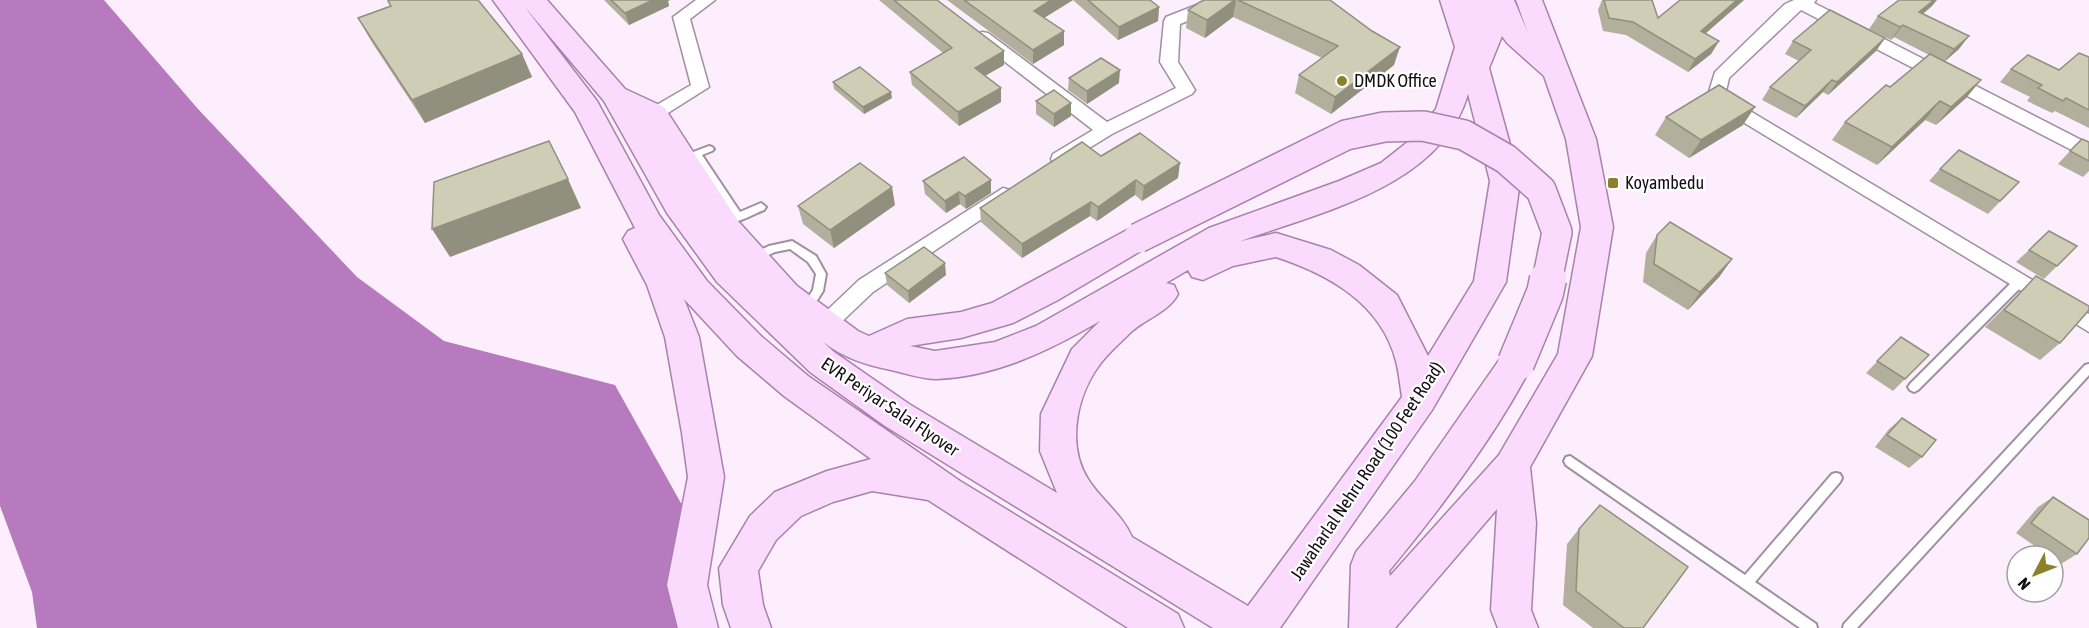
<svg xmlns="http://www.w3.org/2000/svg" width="2089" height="628" font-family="'Asap Condensed',sans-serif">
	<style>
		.water { fill: #b87abf }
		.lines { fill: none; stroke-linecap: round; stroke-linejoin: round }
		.lane-casing { stroke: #a08fa1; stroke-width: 4 }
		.street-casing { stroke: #a08fa1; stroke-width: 3 }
		.primary-casing { stroke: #a882ab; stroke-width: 3 }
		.lane { fill: #fff; fill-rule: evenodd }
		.street { fill: #fff; fill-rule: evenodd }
		.primary { fill: #fadafd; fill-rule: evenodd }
		.primary-bridge-far1-casing { stroke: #a882ab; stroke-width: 32; stroke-linecap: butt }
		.primary-bridge-casing { stroke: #a882ab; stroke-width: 39; stroke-linecap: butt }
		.primary-bridge-far1 { stroke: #fadafd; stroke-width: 29 }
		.primary-bridge { stroke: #fadafd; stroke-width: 36 }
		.wall { fill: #b2b09c }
		.shaded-wall { fill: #91907f }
		.building { fill: #cfcdb5; stroke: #91907f; stroke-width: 1.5 }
		.poi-dot { fill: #8a822a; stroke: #fff; stroke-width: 2 }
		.labels { text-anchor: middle; stroke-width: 4.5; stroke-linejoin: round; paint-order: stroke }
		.poi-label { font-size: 18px; fill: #140e14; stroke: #fff; text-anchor: start }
		.street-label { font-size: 18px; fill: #140e14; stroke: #fff }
	</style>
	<rect width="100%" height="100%" fill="#fdeefe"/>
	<polygon class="water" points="0,0 104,0 198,109 357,277 444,341 615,385 682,505 688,628 37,628 32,592 0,506"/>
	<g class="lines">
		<g class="lane-casing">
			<g id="lane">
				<path d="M 709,146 L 712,147 L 714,149 L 712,151 L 702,155 L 740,212 L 761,203 L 766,207 L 764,210 C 753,214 740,223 728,222 L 726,219 L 731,215 L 694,158 L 688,158 L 686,156 L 688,154 Z"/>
				<polygon points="792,241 816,256 826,274 823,291 809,313 801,313 800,310 813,290 816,274 808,262 790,249 775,252 753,262 748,258 749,255 769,246"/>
				<polygon points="2019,278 2024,282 2023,285 1918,390 1914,392 1910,390 1908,387 1910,384 2015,279"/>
				<polygon points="2089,364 2089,375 1857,628 1843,628 1844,624 2085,365"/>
				<polygon points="1570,456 1745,575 1832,474 1836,473 1840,474 1842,478 1840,482 1755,582 1816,624 1817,628 1800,628 1566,465 1564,461 1566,457"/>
			</g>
		</g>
		<g class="street-casing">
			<g id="street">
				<polygon points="696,0 715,0 690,19 709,87 660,118 648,118 645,114 648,110 691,85 673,17"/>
				<polygon points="1209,0 1232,0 1230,4 1180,24 1178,62 1195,90 1192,94 1112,134 1060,166 1053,164 1051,159 1053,154 1093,130 973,37 982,32 988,33 1107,122 1176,88 1160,62 1164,21 1166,17"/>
				<polygon points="1794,0 1816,0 1814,3 2089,144 2089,159 1801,10 1729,78 1725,96 2089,314 2089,332 1710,102 1707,98 1715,72 1785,4"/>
				<polygon points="1003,188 1010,190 1013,195 1010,200 873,292 832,331 825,333 818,331 814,325 818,319 859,280"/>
			</g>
		</g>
		<g class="primary-casing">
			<path id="primary" d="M 493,0 L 520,0 L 524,6 L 520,0 L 547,0 L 625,89 L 664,107 L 738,221 L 797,286 L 858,331 L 869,336 L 907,319 L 961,312 L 992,303 L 1127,230 L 1138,226 L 1149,230 L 1154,238 L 1149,246 L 1058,300 L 1013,323 L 961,338 L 910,346 L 935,351 L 995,342 L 1036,326 L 1209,228 L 1339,181 L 1381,163 L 1414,137 L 1436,109 L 1455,47 L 1440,0 L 1514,0 L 1528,33 L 1516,0 L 1542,0 L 1596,139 L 1613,227 L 1592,356 L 1530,467 L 1536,523 L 1531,610 L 1538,628 L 1498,628 L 1491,610 L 1497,509 L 1395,628 L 1349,628 L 1351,565 L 1356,552 L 1415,481 L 1504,353 L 1516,349 L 1528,353 L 1533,363 C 1498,432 1439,511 1389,571 L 1390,576 L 1499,455 L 1558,354 L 1581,227 L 1566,139 L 1544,76 L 1507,43 L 1502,36 L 1489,68 L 1520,181 L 1506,282 L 1432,410 L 1280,628 L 1213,628 L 885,426 L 810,372 L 717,282 L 667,213 L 604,101 L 524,6 L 597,101 L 659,215 L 707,281 L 761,336 L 808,376 L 960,481 L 1178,614 L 1184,628 L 1128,628 L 928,500 L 872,491 L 833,502 L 801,516 L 776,540 L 758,571 L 763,605 L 771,628 L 731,628 L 723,605 L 719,568 L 750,516 L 775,492 L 827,471 L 871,459 L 784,396 L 737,356 L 684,299 L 699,337 L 724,477 L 707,585 L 718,628 L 678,628 L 667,585 L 688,477 L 682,433 L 665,337 L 647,285 L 623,239 L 628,231 L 635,228 L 575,112 ZM 1468,94 L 1490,181 L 1474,281 L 1428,356 L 1397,295 L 1359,265 L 1331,250 L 1276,233 L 1241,241 C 1320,212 1441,187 1468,94 ZM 1276,257 C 1328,274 1381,303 1396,361 C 1399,372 1400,385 1402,397 L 1248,606 L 1132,537 C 1122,514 1101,500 1088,479 C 1067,446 1076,398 1098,367 C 1106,355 1119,344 1129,334 C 1144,319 1168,313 1178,294 L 1174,285 L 1166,283 L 1188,270 L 1192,277 L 1203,280 L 1233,266 ZM 1100,321 L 1072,349 L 1041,414 L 1040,451 L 1057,493 L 909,404 L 834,352 L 823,342 C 844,358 866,365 891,370 C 905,373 922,379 936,379 C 996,377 1050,350 1100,321 Z"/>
		</g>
		<use href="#lane" class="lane"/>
		<use href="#street" class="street"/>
		<use href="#primary" class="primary"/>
		<g class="primary-bridge-far1-casing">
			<polyline id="primary-bridge-far1" points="1138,238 1346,135 1384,127 1423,126 1464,135 1506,159 1541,190 1557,232 1547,281"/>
		</g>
		<g class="primary-bridge-casing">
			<polyline id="primary-bridge" points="1516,363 1545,293 1548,279"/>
		</g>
		<use href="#primary-bridge-far1" class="primary-bridge-far1"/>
		<use href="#primary-bridge" class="primary-bridge"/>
	</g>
	<g class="wall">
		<polygon points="604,0 670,0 668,1 669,6 629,25"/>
		<polygon points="879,0 937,0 1004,65 985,76 1001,88 1001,102 959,126 912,85 910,72 943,53"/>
		<polygon points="947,0 1150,0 1159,7 1158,21 1118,40 1073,0 1044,18 1064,31 1064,45 1033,64"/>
		<polygon points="1204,0 1330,0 1394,65 1331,114 1295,93 1299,75 1322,58 1233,17 1205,38 1186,28 1188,10"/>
		<polygon points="1602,0 1652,0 1658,18 1744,0 1705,34 1719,41 1711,54 1688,72 1626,35 1603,31 1598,10"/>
		<polygon points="388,1 522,54 532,77 425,123 371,41 358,18 390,6"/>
		<polygon points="1932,6 1923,14 1959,49 1945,61 1981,80 1966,98 1936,125 1925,120 1877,165 1832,140 1845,122 1890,87 1929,55 1894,37 1891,40 1869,29 1878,16"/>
		<polygon points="1885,38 1876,51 1828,95 1823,92 1796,118 1762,100 1770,87 1799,61 1785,54 1793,41"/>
		<polygon points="2089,57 2089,128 2055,111 2052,113 2027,101 2030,97 2000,82 2011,69 2059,70"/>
		<polygon points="1069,78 1119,83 1087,104 1068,90"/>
		<polygon points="833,82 892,98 864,114 834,89"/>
		<polygon points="1036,101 1071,103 1071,116 1054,127 1036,114"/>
		<polygon points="1666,117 1743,125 1689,158 1655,135"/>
		<polygon points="2089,142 2089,171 2083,177 2058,164 2070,151"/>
		<polygon points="1101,156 1178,178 1142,201 1135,195 1097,221 1090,216 1022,258 981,222 980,208"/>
		<polygon points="1940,169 2019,182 1988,214 1929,181"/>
		<polygon points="991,180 991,193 966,209 960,204 946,213 925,194 923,181"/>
		<polygon points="895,205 834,248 803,224 798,206"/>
		<polygon points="1657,235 1732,259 1719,277 1688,310 1643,282 1646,253"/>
		<polygon points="2029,250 2057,266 2044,279 2016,262"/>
		<polygon points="885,273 946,275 909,303 887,285"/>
		<polygon points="2036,276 2060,343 2040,360 1985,327"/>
		<polygon points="1901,337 1905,379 1893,391 1866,373"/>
		<polygon points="1902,418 1922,457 1909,468 1875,447 1889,429"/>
		<polygon points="2053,497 2077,554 2061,564 2053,559 2053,556 2049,556 2016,533 2038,507"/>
		<polygon points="1579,529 1643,628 1593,628 1563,605 1567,544"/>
	</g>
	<g class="shaded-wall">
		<polygon points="653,0 670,0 668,1 669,6 629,25 625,13"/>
		<polygon points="1051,0 1073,0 1034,24 1034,11"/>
		<polygon points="1235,0 1236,0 1233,17 1205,38 1207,20"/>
		<polygon points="1737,0 1744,0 1693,44 1701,31"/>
		<polygon points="1934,0 1937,0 1932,6 1909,25 1919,12"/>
		<polygon points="1159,7 1158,21 1118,40 1119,27"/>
		<polygon points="1903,25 1894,37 1891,40 1900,27"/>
		<polygon points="1064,31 1064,45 1033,64 1033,50"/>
		<polygon points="1969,36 1959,49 1944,62 1954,49"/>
		<polygon points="1885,38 1876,51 1828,95 1837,82"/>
		<polygon points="1719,41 1711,54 1688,72 1695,59"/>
		<polygon points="1400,47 1394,65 1331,114 1335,97"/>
		<polygon points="1004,51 1004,65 976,81 975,68"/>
		<polygon points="522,54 532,77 425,123 412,100"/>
		<polygon points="1120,70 1119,83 1087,104 1087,91"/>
		<polygon points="1832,80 1823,92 1796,118 1805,106"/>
		<polygon points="1981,80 1966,98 1936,125 1951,107"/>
		<polygon points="1001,88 1001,102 959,126 958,112"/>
		<polygon points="891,92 892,98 864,114 863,107"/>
		<polygon points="1940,101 1925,120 1877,165 1892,147"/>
		<polygon points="1071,103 1071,116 1054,127 1054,114"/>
		<polygon points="1755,107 1743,125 1689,158 1701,140"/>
		<polygon points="1180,163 1178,178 1142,201 1144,186"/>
		<polygon points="568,179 581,208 450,257 432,229"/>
		<polygon points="991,180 991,193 966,209 965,196"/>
		<polygon points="1136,180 1135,195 1097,221 1098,207"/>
		<polygon points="892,187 895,205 834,248 830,230"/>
		<polygon points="959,192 960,204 946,213 945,201"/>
		<polygon points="1091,202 1090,216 1022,258 1022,244"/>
		<polygon points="1732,259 1719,277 1688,310 1700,292"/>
		<polygon points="945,263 946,275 909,303 908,291"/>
	</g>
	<g class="building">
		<polygon points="390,0 478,0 522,54 412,100 358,18 391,6 388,1"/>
		<polygon points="611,0 653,0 625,13"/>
		<polygon points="894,0 937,0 1004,51 975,68 1001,88 958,112 910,72 952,48"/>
		<polygon points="964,0 1051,0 1034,11 1064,31 1033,50"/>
		<polygon points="1088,0 1150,0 1159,7 1119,27"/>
		<polygon points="1204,0 1235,0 1207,20 1188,10 1200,2"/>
		<polygon points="1238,0 1330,0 1372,31 1400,47 1335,97 1299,75 1338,46"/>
		<polygon points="1604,0 1652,0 1658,18 1680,0 1737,0 1701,31 1719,41 1695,59 1633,22 1609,18"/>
		<polygon points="1899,0 1934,0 1919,12 1969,36 1954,49 1903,25 1900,27 1878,16"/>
		<polygon points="1830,10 1885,38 1837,82 1832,80 1805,106 1770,87 1811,50 1793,41"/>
		<polygon points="2079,53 2089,57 2089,110 2066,98 2063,101 2038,88 2042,85 2011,69 2028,55 2059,70"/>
		<polygon points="1930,54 1981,80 1951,107 1940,101 1892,147 1845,122 1886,85 1890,87"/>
		<polygon points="1101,58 1120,70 1087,91 1069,78"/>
		<polygon points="860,67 891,92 863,107 833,82"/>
		<polygon points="1719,85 1755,107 1701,140 1666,117"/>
		<polygon points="1054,90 1071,103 1054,114 1036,101"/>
		<polygon points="1140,133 1180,163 1144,186 1136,180 1098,207 1091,202 1022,244 980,208 1082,142 1101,156"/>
		<polygon points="2082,139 2089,142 2089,161 2070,151"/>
		<polygon points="549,141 568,179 432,229 434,182"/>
		<polygon points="1959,150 2019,182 2000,201 1940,169"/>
		<polygon points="964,157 991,180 965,196 959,192 945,201 923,181"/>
		<polygon points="860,163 892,187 830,230 798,206"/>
		<polygon points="1670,222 1732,259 1700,292 1654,264 1657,235"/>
		<polygon points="2049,231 2077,246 2057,266 2029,250"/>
		<polygon points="924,247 945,263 908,291 885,273"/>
		<polygon points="2036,276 2089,306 2089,310 2060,343 2004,310"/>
		<polygon points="1901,337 1929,355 1905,379 1877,361"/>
		<polygon points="1902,418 1936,440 1922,457 1887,435"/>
		<polygon points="2053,497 2089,520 2089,538 2077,554 2031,523"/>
		<polygon points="1600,505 1688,567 1643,628 1624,628 1576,591 1579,529"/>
	</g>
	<g class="poi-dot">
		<circle cx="1342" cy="81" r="6"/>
		<rect x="1607" y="177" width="12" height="12" rx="3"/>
	</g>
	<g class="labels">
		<g class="poi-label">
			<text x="1354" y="87">DMDK Office</text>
			<text x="1625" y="189">Koyambedu</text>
		</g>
		<g class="street-label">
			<text transform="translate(890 407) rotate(34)" y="6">EVR Periyar Salai Flyover</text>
			<text transform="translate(1367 471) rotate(-56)" y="6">Jawaharlal Nehru Road (100 Feet Road)</text>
		</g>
	</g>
	<g transform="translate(2035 574) rotate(228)"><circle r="28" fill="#ffffff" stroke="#a19fa1" stroke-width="1.5"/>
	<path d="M0-4.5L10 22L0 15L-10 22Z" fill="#8a822a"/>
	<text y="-9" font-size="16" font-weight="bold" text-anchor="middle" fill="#140e14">N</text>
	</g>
</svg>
